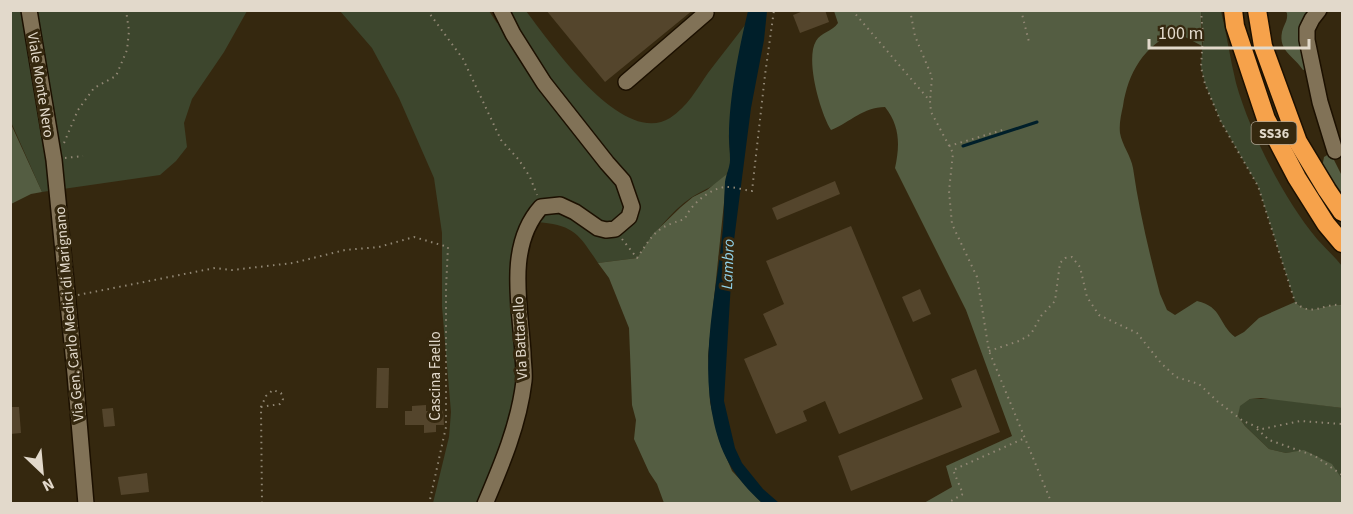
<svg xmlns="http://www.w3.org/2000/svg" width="1353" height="514" font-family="'Source Sans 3',sans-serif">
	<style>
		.green { fill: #3d462d }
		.forest { fill: #545d42 }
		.water { fill: #001f2a }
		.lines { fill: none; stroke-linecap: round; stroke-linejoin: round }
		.stream { stroke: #001f2a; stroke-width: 3 }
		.building { fill: #54452c }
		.minor-casing { stroke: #1c1000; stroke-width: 18 }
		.highway-casing { stroke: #1c1000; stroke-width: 21 }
		.path { stroke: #918774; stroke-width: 2; stroke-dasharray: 1.5 4.5; stroke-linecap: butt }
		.minor { stroke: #817257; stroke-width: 15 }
		.highway { stroke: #f6a24b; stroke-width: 18 }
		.labels { text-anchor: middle; stroke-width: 6; stroke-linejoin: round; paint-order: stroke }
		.shield { fill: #35280f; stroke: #aea493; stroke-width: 1.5 }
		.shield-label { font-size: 14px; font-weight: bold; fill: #e2d9cb }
		.street-label { font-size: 15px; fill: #e2d9cb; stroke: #35280f }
		.water-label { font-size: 16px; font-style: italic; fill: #92d4ec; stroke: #35280f }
	</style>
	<rect width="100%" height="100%" fill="#35280f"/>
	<g class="green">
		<polygon points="11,11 247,11 224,52 192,99 184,123 187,147 176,161 160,175 42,192 11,122"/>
		<path d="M 340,11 L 489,11 L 497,23 L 512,11 L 526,11 C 550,42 622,148 670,118 C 687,107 697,89 708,73 C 720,57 733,41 745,25 C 738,61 732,98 729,134 C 728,146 734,164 726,175 C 718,185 703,190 692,197 C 670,212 652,236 637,258 L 598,263 C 578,233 574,225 536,222 L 520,249 L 524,378 L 485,503 L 433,503 L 449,437 L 451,412 L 442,307 L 442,233 L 434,178 L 399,98 L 372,48 Z"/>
		<path d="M 1201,11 L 1221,11 C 1227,35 1230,59 1236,83 C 1250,133 1284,199 1317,239 C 1325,248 1334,256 1342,266 L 1342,305 C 1322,303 1312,318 1295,302 L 1258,186 L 1221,122 L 1205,84 L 1201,67 L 1203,36 Z"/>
		<polygon points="1250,399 1277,399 1342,408 1342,479 1304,451 1286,453 1269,449 1245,426 1238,416 1239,406"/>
	</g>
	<g class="forest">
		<path d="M 834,11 L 1201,11 L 1202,46 L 1176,32 C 1144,45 1128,73 1123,106 C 1121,115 1119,124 1120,133 C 1122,145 1131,156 1133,168 C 1139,210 1149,252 1160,294 L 1167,310 L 1175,315 L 1197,301 C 1223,307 1218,324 1235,337 L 1244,332 L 1259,318 L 1295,302 C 1312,318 1322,303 1342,305 L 1342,408 L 1261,398 L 1250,399 L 1240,406 L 1238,416 L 1245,426 L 1269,449 L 1286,453 L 1304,450 L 1332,464 L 1342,479 L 1342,503 L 924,503 L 952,487 L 946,466 L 1012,436 L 966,310 L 895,168 C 900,145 900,126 885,107 C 863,107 851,122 831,130 C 820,112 805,59 816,41 C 821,32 832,32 838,23 Z"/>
		<path d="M 1285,11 L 1311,11 L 1306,69 L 1303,70 C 1295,57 1278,51 1282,32 C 1284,24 1288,21 1287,13 Z"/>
		<polygon points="10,122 42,192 31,194 11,204"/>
		<polygon points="1329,154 1332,156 1342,176 1342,208 1322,168 1324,157"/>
		<polygon points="727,174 708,356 710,402 719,440 732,471 762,503 664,503 657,484 649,472 634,439 636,420 632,405 629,328 609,278 598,263 637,258 653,234 681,207 693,197 707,190"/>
	</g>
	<path class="water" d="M 748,11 L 767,11 L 764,40 L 751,108 L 733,248 L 724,401 L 735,448 L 742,463 L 763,489 L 779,503 L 762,503 C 736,479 722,458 714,423 C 699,358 717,292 723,228 C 724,213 724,197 725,182 C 726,175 730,167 730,160 C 730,152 729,144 729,137 C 729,97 739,49 748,11 Z"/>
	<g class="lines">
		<polyline class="stream" points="963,146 1037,122"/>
	</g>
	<g class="building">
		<polygon points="546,10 693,10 605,82"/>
		<polygon points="806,10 825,10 829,22 800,33 793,15"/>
		<polygon points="835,181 840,194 777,220 772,208"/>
		<polygon points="851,226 923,399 839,434 825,401 803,411 807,421 776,434 744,359 777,345 763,314 784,304 766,261"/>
		<polygon points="920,289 931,314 913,322 902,297"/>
		<polygon points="377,368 389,368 388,408 376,408"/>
		<polygon points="976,369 1000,432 851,491 838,456 962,407 951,379"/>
		<polygon points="426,405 426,411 443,410 444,425 436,425 436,432 424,433 424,425 405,425 405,411 412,411 412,406"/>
		<polygon points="10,407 19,407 21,433 10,434"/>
		<polygon points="113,408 115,426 104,427 102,409"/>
		<polygon points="147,473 149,492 121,495 118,477"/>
	</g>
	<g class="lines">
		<g class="minor-casing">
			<g id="minor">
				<polyline points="29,10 54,160 75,374 86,504"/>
				<polyline points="1319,10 1312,19 1307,29 1307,40 1320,102 1335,151"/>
				<polyline points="626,82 706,13 704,10"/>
				<path d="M 485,504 C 502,464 519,424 524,381 C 525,372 523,362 523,353 C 520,305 506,246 541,207 L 560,205 L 575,212 L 598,228 L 606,230 L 615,229 L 629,217 L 632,207 L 623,181 L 607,163 L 544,83 L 513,34 L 501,10"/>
			</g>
		</g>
		<g class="highway-casing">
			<g id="highway">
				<polyline points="1233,10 1235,26 1266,119 1297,178 1326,224 1342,243"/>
				<polyline points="1257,10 1263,46 1298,142 1327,190 1342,212"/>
			</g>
		</g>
		<g class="path">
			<polyline points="427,10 463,59 501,140 519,160 530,177 537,195"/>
			<polyline points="852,10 930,101 931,112 953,153 949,191 952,224 977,277 989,351 1052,504"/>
			<polyline points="910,10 915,36 932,77 930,101"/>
			<polyline points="1021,10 1029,42"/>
			<path d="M 1201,10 L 1203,36 L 1201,67 L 1205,84 L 1221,122 L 1258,186 L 1295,302 C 1312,318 1322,303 1342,305"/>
			<polyline points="64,143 78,110 94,88 116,76 127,50 129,31 126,10"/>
			<polyline points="949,146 1006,129"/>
			<polyline points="65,158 83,156"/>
			<path d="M 622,239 L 637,258 C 654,233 655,228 685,219 C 690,205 711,187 727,187 C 735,187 744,190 752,191 L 765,75 L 774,10"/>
			<polyline points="78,295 215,268 232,270 293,263 345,250 379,247 414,237 448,247 446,288 446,427 429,504"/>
			<polyline points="989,351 1019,341 1031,334 1041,316 1055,301 1060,263 1065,258 1072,257 1080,267 1087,297 1099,315 1137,333 1161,363 1176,377 1199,384 1217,401 1243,421 1262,429 1300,421 1342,424"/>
			<polyline points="261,407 280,404 283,399 281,393 273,390 266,396 261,407 262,504"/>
			<polyline points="1257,429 1269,440 1315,456 1342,475"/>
			<polyline points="946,504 963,494 953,470 1025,438"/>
		</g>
		<use href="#minor" class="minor"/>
		<use href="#highway" class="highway"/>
	</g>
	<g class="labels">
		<rect class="shield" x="1251.5" y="122" width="45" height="22" rx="4.5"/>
		<g class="shield-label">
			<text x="1274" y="138">SS36</text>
		</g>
		<g class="street-label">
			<text transform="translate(41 85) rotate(81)" y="5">Viale Monte Nero</text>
			<text transform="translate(69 314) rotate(-95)" y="5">Via Gen. Carlo Medici di Marignano</text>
			<text transform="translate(520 338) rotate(-93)" y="5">Via Battarello</text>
			<text transform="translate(435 376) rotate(-90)" y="5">Cascina Faello</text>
		</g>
		<g class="water-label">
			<text transform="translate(727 264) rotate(-88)" y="6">Lambro</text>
		</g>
	</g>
	<rect width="1353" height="514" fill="none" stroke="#e2d9cb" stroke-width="24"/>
	<g transform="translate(42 472) rotate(154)" stroke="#35280f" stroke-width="4.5" paint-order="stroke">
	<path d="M0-4.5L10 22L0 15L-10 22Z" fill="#e2d9cb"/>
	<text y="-9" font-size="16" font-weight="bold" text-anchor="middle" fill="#e2d9cb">N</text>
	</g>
	<path d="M1149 39v9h160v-9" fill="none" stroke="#e2d9cb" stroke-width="3"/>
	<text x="1158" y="39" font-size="18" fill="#e2d9cb" stroke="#35280f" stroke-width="4.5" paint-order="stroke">100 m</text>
</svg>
